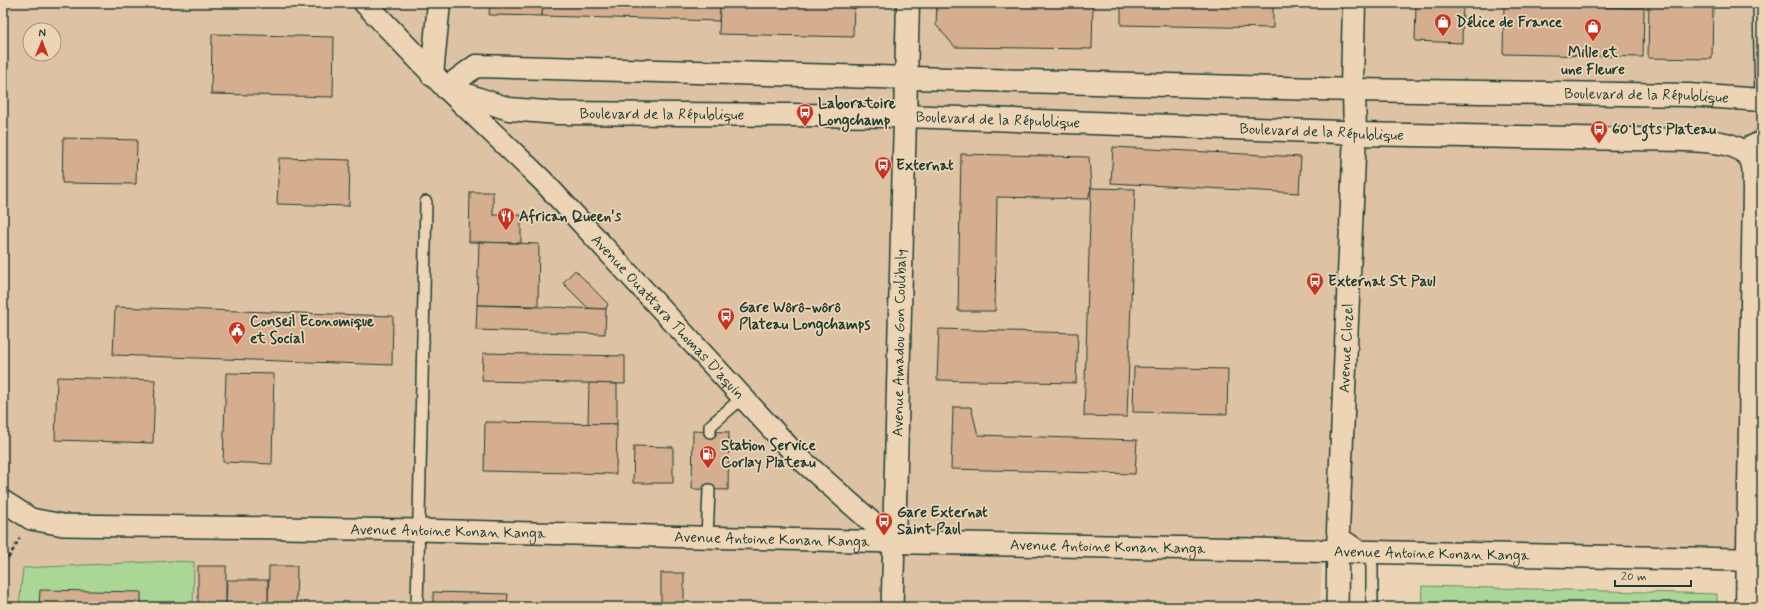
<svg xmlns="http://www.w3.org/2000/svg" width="1765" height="610" font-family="Mynerve,sans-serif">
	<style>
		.built { fill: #ddc3a4; fill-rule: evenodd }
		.green { fill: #abd796; stroke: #658a65 }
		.building { fill: #d5ae8f; stroke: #1f3d34 }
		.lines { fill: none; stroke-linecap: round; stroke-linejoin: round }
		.lane-casing { stroke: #1f3d34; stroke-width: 14 }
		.street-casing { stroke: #1f3d34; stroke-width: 24 }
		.secondary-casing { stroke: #1f3d34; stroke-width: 25 }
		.path { stroke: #1f3d34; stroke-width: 2.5; stroke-dasharray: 4 3; stroke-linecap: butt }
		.lane { stroke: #ecd4b4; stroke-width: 11 }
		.street { stroke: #ecd4b4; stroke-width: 21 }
		.secondary { stroke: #ecd4b4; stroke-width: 22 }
		.labels { text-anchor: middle; stroke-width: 3.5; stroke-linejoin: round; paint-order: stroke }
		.poi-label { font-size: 15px; font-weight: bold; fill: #1f3d34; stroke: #ecd4b4; text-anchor: start }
		.street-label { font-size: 15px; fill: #1f3d34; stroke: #ecd4b4 }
	</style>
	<rect width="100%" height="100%" fill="#ecd4b4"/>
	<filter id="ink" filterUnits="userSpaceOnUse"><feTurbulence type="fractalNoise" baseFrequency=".025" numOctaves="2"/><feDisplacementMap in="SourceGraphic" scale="8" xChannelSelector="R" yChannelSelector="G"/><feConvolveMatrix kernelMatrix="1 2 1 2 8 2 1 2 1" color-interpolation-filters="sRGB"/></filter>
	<g filter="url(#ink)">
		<path class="built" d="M 3,3 L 1762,3 L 1762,549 L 1323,547 L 1320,607 L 3,607 ZM 30,30 L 54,30 L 54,54 L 30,54 Z"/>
		<g class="green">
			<polygon points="170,561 194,562 193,607 19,607 23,568"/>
			<polygon points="1422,586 1717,594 1717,607 1421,607"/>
		</g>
		<g class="building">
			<polygon points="490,3 543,3 542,16 489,15"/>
			<polygon points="543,3 720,3 719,21 542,16"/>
			<polygon points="720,3 854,3 853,37 719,34"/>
			<polygon points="937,3 1093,3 1092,49 955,47 936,25"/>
			<polygon points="1121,3 1273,3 1273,28 1121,25"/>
			<polygon points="1416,3 1463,3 1462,43 1415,41"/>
			<polygon points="1649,3 1713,3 1712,59 1648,58"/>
			<polygon points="1504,5 1644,8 1643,57 1503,54"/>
			<polygon points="212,34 334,37 333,97 211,94"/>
			<polygon points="63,138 137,140 136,184 62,183"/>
			<polygon points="1113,147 1301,157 1299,193 1111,183"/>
			<polygon points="961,154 1089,157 1091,188 1088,199 997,197 995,311 958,311"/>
			<polygon points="279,158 350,160 349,206 277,204"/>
			<polygon points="1091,188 1135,189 1127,417 1084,416"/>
			<polygon points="470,192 493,192 493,215 521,215 521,243 469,242"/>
			<polygon points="479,242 539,244 538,306 477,305"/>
			<polygon points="575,270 608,304 606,309 588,308 563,283"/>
			<polygon points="477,305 606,309 605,334 476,330"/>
			<polygon points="115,307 393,316 392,365 113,355"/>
			<polygon points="939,329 1078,333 1076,383 937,380"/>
			<polygon points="483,353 625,356 625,384 482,381"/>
			<polygon points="1134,367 1228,369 1227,414 1133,412"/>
			<polygon points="226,373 274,374 272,464 223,462"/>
			<polygon points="57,377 155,380 153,443 55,440"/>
			<polygon points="589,383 617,384 617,424 588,424"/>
			<polygon points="953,407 971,407 978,435 1137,440 1135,474 951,469"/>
			<polygon points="485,422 617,424 616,474 484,471"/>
			<polygon points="693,431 729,432 728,490 692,489"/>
			<polygon points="634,446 673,447 673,483 633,483"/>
			<rect x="198" y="566" width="28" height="41"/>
			<polygon points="269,566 297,566 296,607 268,607"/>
			<rect x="661" y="573" width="23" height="34"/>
			<polygon points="227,580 268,580 268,607 226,607"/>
			<polygon points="40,590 141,592 141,607 39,607"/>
			<polygon points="433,592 508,594 507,607 433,607"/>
		</g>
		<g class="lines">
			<g class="lane-casing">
				<g id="lane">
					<polyline points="1759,3 1761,100"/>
					<polyline points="710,432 710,426 742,398"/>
					<polyline points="1338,531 1370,553 1372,567 1372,607"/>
					<polyline points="707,538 709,490"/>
					<polyline points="417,607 426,202"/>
				</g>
			</g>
			<g class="street-casing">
				<g id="street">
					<path id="s1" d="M 446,88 L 542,180 L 796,455 L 894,542"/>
					<path id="s2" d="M 3,501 L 31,519 L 63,525 L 418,530 L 894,542"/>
					<polyline points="892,607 894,542"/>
					<polyline points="1337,607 1338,534"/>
				</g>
			</g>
			<g class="secondary-casing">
				<g id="secondary">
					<path id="s3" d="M 365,3 L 446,88 L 509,109 L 558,113 L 905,116 L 1340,132 L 1355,134 L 1686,140 C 1705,141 1741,141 1751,160 C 1755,167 1753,181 1754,190 L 1747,607"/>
					<path id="s4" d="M 908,3 L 894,542 L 1762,560"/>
					<polyline points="432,75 439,3"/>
					<path id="s5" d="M 446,88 L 476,66 L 1354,90 L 1689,95 L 1762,100"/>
					<polyline points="1744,151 1762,142"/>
					<path id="s6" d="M 1338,531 L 1355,134 L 1354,90 L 1352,86 L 1354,3"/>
				</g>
			</g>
			<polyline class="path" points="3,563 9,557 20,538"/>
			<use href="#lane" class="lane"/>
			<use href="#street" class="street"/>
			<use href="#secondary" class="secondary"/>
		</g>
	</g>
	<defs>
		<g id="shop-pin" transform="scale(0.9)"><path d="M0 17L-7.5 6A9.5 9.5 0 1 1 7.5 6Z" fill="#c8321e" stroke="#ecd4b4"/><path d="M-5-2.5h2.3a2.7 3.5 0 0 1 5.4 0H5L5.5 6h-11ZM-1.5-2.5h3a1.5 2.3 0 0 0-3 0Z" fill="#fff"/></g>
		<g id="bus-pin" transform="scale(0.9)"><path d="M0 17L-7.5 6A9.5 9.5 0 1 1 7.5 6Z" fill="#c8321e" stroke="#ecd4b4"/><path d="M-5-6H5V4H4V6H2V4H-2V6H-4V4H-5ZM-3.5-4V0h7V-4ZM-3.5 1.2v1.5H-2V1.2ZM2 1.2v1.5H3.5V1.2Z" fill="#fff"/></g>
		<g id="restaurant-pin" transform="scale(0.9)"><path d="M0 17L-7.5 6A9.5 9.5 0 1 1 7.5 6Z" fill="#c8321e" stroke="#ecd4b4"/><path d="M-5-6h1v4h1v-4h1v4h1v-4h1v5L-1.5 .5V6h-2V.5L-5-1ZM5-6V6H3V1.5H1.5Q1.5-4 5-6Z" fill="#fff"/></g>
		<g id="civic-pin" transform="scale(0.9)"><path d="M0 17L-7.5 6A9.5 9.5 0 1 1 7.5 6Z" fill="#c8321e" stroke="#ecd4b4"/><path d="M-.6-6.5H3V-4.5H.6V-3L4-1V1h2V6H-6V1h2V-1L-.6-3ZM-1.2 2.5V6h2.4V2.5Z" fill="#fff"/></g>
		<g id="fuel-pin" transform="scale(0.9)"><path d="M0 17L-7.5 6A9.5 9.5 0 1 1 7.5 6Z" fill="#c8321e" stroke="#ecd4b4"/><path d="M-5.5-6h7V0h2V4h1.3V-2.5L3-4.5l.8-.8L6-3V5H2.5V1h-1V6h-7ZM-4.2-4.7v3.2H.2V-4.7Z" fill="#fff"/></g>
	</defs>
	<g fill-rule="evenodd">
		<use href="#shop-pin" x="1443" y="22"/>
		<use href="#shop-pin" x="1593" y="27"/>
		<use href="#bus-pin" x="805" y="112"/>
		<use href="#bus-pin" x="1599" y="129"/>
		<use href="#bus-pin" x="883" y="165"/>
		<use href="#restaurant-pin" x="506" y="216"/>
		<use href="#bus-pin" x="1315" y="281"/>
		<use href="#bus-pin" x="726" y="316"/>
		<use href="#civic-pin" x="237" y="330"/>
		<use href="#fuel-pin" x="708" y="454"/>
		<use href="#bus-pin" x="884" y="521"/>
	</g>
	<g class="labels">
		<g class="poi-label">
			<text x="1456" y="27">Délice de France</text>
			<text x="1593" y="57" text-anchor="middle">Mille et<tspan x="1593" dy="17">une Fleure</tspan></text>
			<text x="818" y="108">Laboratoire<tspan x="818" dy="17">Longchamp</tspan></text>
			<text x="1612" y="134">60 Lgts Plateau</text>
			<text x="896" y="170">Externat</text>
			<text x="519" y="221">African Queen's</text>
			<text x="1328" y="286">Externat St Paul</text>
			<text x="739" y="312">Gare Wôrô-wôrô<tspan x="739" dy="17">Plateau Longchamps</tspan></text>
			<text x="250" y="326">Conseil Economique<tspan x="250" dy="17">et Social</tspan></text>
			<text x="721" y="450">Station Service<tspan x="721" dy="17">Corlay Plateau</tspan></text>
			<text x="897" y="517">Gare Externat<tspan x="897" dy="17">Saint Paul</tspan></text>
		</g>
		<g class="street-label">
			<text dy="5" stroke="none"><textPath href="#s5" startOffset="1208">Boulevard de la République</textPath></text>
			<text dy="5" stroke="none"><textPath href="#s3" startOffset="337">Boulevard de la République</textPath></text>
			<text dy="5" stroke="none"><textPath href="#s3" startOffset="673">Boulevard de la République</textPath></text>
			<text dy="5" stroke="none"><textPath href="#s3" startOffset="997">Boulevard de la République</textPath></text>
			<text dy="5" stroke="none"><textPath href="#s1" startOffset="319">Avenue Ouattara Thomas D'aquin</textPath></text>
			<text transform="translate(899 343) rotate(-89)" y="5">Avenue Amadou Gon Coulibaly</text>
			<text dy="5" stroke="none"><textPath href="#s6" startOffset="183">Avenue Clozel</textPath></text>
			<text dy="5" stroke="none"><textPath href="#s2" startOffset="451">Avenue Antoine Konan Kanga</textPath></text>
			<text dy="5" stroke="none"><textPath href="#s2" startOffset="775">Avenue Antoine Konan Kanga</textPath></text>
			<text dy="5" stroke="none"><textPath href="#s4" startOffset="753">Avenue Antoine Konan Kanga</textPath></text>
			<text dy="5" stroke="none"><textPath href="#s4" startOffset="1077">Avenue Antoine Konan Kanga</textPath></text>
		</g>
	</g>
	<rect width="1765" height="610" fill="none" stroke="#ecd4b4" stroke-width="16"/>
	<rect x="8" y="8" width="1749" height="594" fill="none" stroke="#1f3d34" stroke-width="1.5" filter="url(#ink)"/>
	<g transform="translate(42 42) rotate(1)"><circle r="19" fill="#ecd4b4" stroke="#9a9881"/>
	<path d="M0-3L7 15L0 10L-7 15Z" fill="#c8321e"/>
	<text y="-6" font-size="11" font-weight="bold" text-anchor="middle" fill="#1f3d34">N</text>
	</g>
	<path d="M1615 580v6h76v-6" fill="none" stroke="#1f3d34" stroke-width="2"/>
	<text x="1621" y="580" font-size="12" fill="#1f3d34" stroke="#ecd4b4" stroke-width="3" paint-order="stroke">20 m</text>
</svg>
